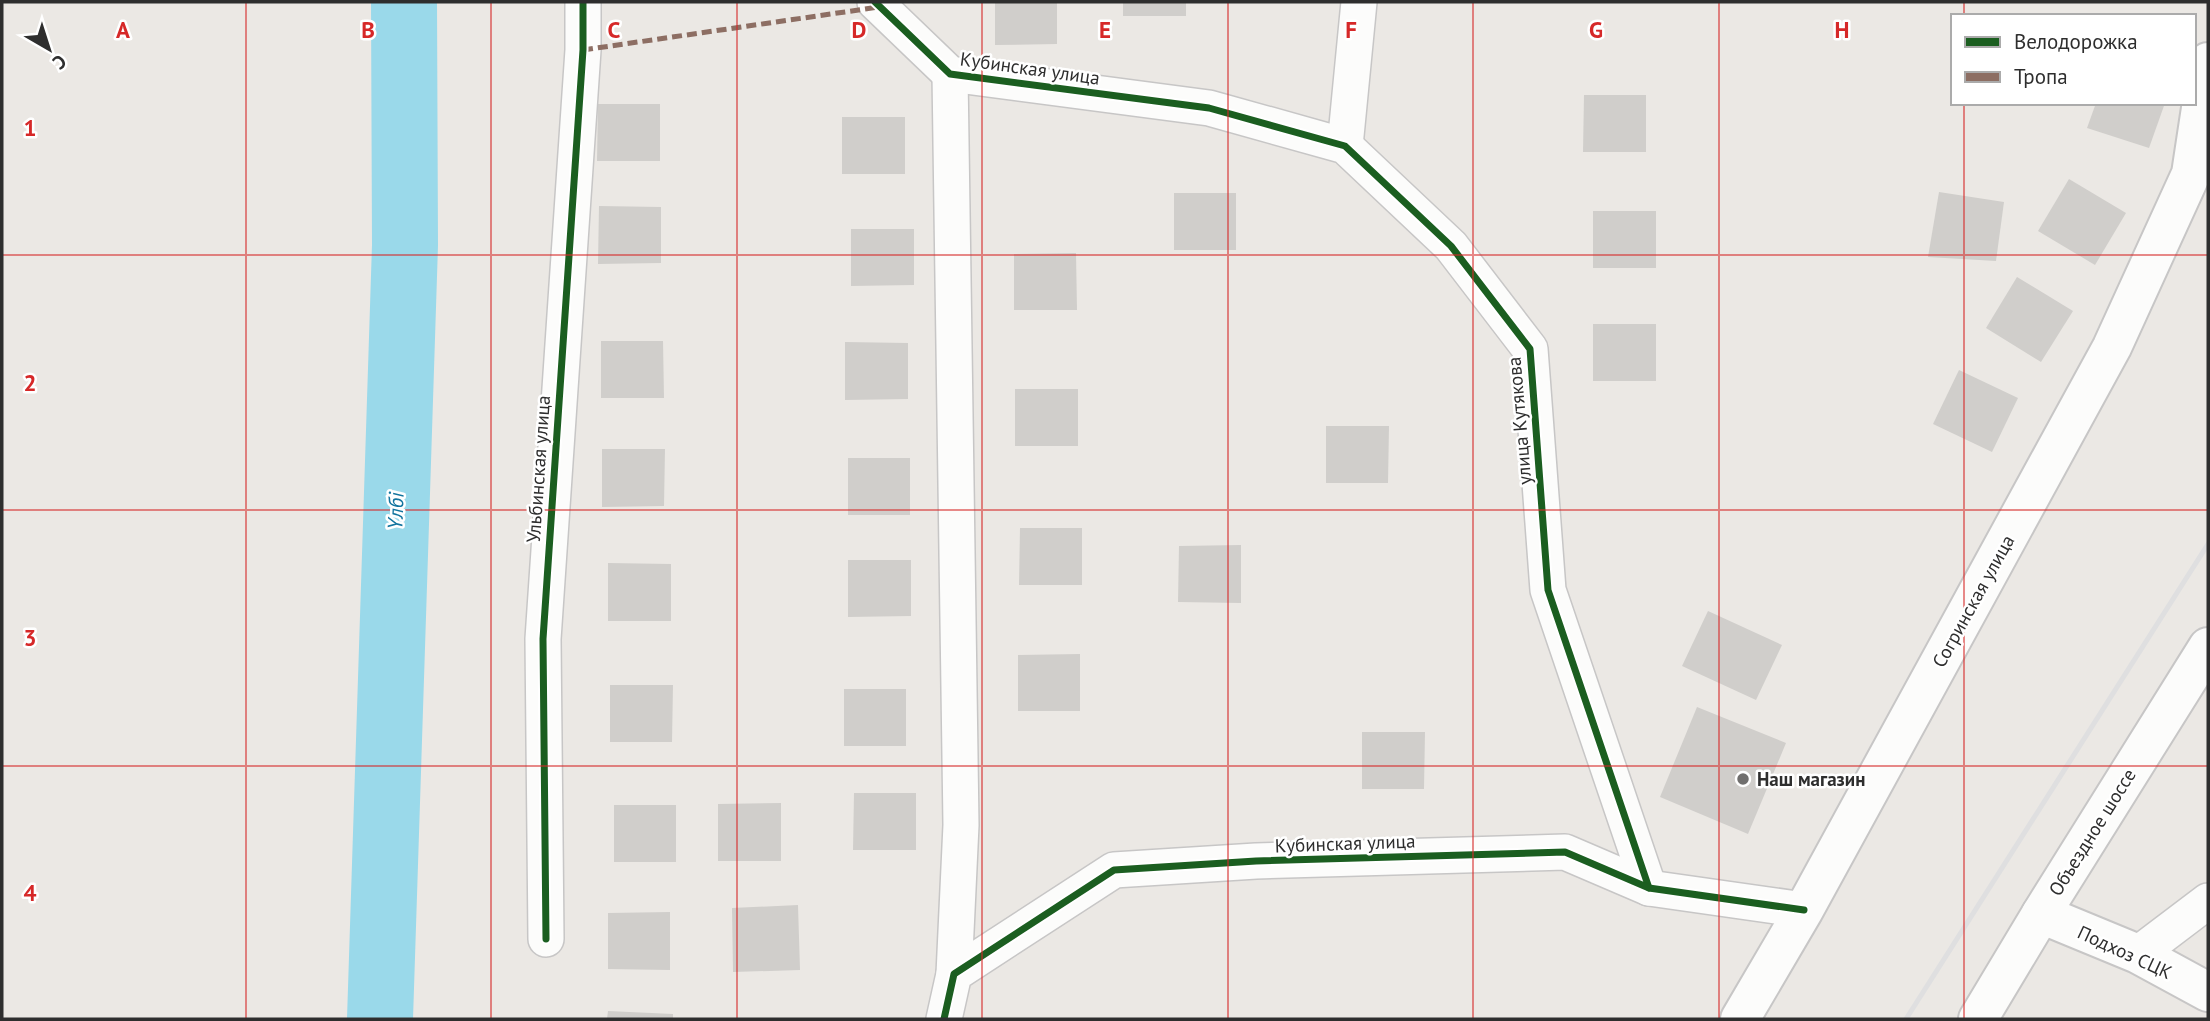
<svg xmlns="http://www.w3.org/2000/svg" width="2210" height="1021" font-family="'PT Sans',sans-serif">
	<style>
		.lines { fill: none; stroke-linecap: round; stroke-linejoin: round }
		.river { stroke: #9ad9ea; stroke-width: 66 }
		.building { fill: #d0cecb }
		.street-casing { stroke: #c7c6c6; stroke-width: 38 }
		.secondary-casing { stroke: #c7c6c6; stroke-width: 42 }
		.street { stroke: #fcfcfb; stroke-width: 35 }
		.secondary { stroke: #fcfcfb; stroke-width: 38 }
		.rail { stroke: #dfdfe0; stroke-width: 5 }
		.quiet { stroke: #8d6e63; stroke-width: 5; stroke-dasharray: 10 5; stroke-linecap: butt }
		.cycleway-casing { stroke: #fff; stroke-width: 11 }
		.cycleway { stroke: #1b5e20; stroke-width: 7 }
		.grid { fill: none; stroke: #d62828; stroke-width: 2; stroke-opacity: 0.55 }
		.poi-dot { fill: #706f6e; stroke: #fff; stroke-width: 2.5 }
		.labels { text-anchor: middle; stroke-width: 5; stroke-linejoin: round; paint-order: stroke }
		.street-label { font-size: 19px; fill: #2e2e2e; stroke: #fff }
		.poi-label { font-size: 19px; font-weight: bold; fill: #2e2e2e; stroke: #fff; text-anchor: start }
		.water-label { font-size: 21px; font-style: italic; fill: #12749e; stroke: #fff }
		.grid-label { font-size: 23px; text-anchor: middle; font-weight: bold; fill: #d62828; stroke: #fff; stroke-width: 5; stroke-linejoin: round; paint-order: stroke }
	</style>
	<rect width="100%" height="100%" fill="#ebe8e4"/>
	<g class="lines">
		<polyline class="river" points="380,1019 405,245 404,2"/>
	</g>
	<g class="building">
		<polygon points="995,2 1057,2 1057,44 995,45"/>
		<rect x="1123" y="2" width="63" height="14"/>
		<polygon points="1584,95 1646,95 1646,152 1583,152"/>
		<polygon points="2096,103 2165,103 2149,148 2087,128"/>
		<polygon points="598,104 660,104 660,161 597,161"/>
		<rect x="842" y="117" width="63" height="57"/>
		<polygon points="2069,179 2126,213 2095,265 2038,231"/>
		<polygon points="1939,192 2004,202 1996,261 1928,257"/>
		<rect x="1174" y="193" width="62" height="57"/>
		<polygon points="599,206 661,207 661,263 598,264"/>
		<rect x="1593" y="211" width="63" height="57"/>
		<polygon points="851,229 914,229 914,285 851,286"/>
		<polygon points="1076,253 1077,310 1014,310 1014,254"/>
		<polygon points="2017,277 2073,311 2041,362 1986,328"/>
		<rect x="1593" y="324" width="63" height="57"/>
		<polygon points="601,341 663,341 664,398 601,398"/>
		<polygon points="845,342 908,343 908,399 845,400"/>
		<polygon points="1959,370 2018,398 1992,452 1933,424"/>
		<rect x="1015" y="389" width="63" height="57"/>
		<polygon points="1326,426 1389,426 1388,483 1326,483"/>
		<polygon points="602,449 665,449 664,506 602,507"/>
		<rect x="848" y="458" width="62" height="57"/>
		<polygon points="1020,528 1082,528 1082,585 1019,585"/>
		<polygon points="1241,545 1241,603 1178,602 1179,546"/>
		<polygon points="848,560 911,560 911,616 848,617"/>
		<polygon points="608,563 671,564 671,621 608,621"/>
		<polygon points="1708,611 1782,645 1756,700 1682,666"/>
		<polygon points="1080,654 1080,711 1018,711 1018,655"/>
		<polygon points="610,685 673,685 672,742 610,742"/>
		<rect x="844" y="689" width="62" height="57"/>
		<polygon points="1697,707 1786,743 1748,834 1660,797"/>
		<polygon points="1362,732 1425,732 1424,789 1362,789"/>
		<polygon points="854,793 916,793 916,850 853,850"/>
		<polygon points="781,803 781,861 718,861 718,804"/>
		<rect x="614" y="805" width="62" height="57"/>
		<polygon points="798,905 800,970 733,972 732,908"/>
		<polygon points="670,912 670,970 608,969 608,913"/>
		<polygon points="608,1011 673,1014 673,1019 607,1019"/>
	</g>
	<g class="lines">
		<g class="street-casing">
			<g id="street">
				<polyline points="875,2 950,74 1209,108 1345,146 1451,246 1530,349 1548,590 1649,888"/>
				<polyline points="950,74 961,825 954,974"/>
				<polyline points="1345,146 1359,2"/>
				<polyline points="546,939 543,639 583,50 583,2"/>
				<polyline points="2138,954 2208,901"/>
				<polyline points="944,1019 954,974 1114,870 1256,861 1565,852 1649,888 1804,910"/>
			</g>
		</g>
		<g class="secondary-casing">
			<g id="secondary">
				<polyline points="2041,914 2138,954 2208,992"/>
				<polyline points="1740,1019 1804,910 2112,347 2191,174 2208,62"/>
				<polyline points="1978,1019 2041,914 2208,647"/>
			</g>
		</g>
		<use href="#street" class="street"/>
		<use href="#secondary" class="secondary"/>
		<polyline class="rail" points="1906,1019 2208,544"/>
		<polyline class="quiet" points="583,50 879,7"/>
		<g class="cycleway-casing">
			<g id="cycleway">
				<polyline points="875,2 950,74 1209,108 1345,146 1451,246 1530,349 1548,590 1649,888"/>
				<polyline points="546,939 543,639 583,50 583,2"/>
				<polyline points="944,1019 954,974 1114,870 1256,861 1565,852 1649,888 1804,910"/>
			</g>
		</g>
		<use href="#cycleway" class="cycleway"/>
	</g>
	<path class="grid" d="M 246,2 L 246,1019M 491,2 L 491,1019M 737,2 L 737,1019M 982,2 L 982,1019M 1228,2 L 1228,1019M 1473,2 L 1473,1019M 1719,2 L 1719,1019M 1964,2 L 1964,16M 1964,103 L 1964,1019M 2,255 L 2208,255M 2,510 L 2208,510M 2,766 L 2208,766"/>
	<circle class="poi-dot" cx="1743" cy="779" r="7"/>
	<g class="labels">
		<g class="street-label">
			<text transform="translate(1030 68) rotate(8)" y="7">Кубинская улица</text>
			<text transform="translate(1519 421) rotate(-95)" y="7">улица Кутякова</text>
			<text transform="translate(538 469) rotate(-86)" y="7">Ульбинская улица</text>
			<text transform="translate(1973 601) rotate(-61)" y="7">Согринская улица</text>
			<text transform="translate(2092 832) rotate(-58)" y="7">Объездное шоссе</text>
			<text transform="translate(1345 843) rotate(-2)" y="7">Кубинская улица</text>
			<text transform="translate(2125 952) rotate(25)" y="7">Подхоз СЦК</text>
		</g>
		<g class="poi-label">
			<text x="1757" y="786">Наш магазин</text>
		</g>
		<g class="water-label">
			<text transform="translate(396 511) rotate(-88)" y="7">Үлбі</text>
		</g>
	</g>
	<g class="grid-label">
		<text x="123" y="38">A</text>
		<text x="368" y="38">B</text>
		<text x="614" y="38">C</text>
		<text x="859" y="38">D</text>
		<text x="1105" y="38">E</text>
		<text x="1351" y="38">F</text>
		<text x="1596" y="38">G</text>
		<text x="1842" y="38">H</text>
		<text x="30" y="136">1</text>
		<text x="30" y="391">2</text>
		<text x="30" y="646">3</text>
		<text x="30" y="901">4</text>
	</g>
	<rect width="2210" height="1021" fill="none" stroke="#2e2e2e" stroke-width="7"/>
	<rect x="1951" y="14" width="245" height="91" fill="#ffffff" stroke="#ababab" stroke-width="2"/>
	<rect x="1965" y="37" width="35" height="10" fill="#1b5e20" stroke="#ababab" stroke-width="2"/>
	<text x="2014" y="49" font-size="21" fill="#2e2e2e">Велодорожка</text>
	<rect x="1965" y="72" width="35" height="10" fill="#8d6e63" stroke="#ababab" stroke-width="2"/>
	<text x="2014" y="84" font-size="21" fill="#2e2e2e">Тропа</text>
	<g transform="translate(49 49) rotate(141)" stroke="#ffffff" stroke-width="5" paint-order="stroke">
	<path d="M0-5L12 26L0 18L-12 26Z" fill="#2e2e2e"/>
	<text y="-10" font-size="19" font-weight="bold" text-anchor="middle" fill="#2e2e2e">С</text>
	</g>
</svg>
